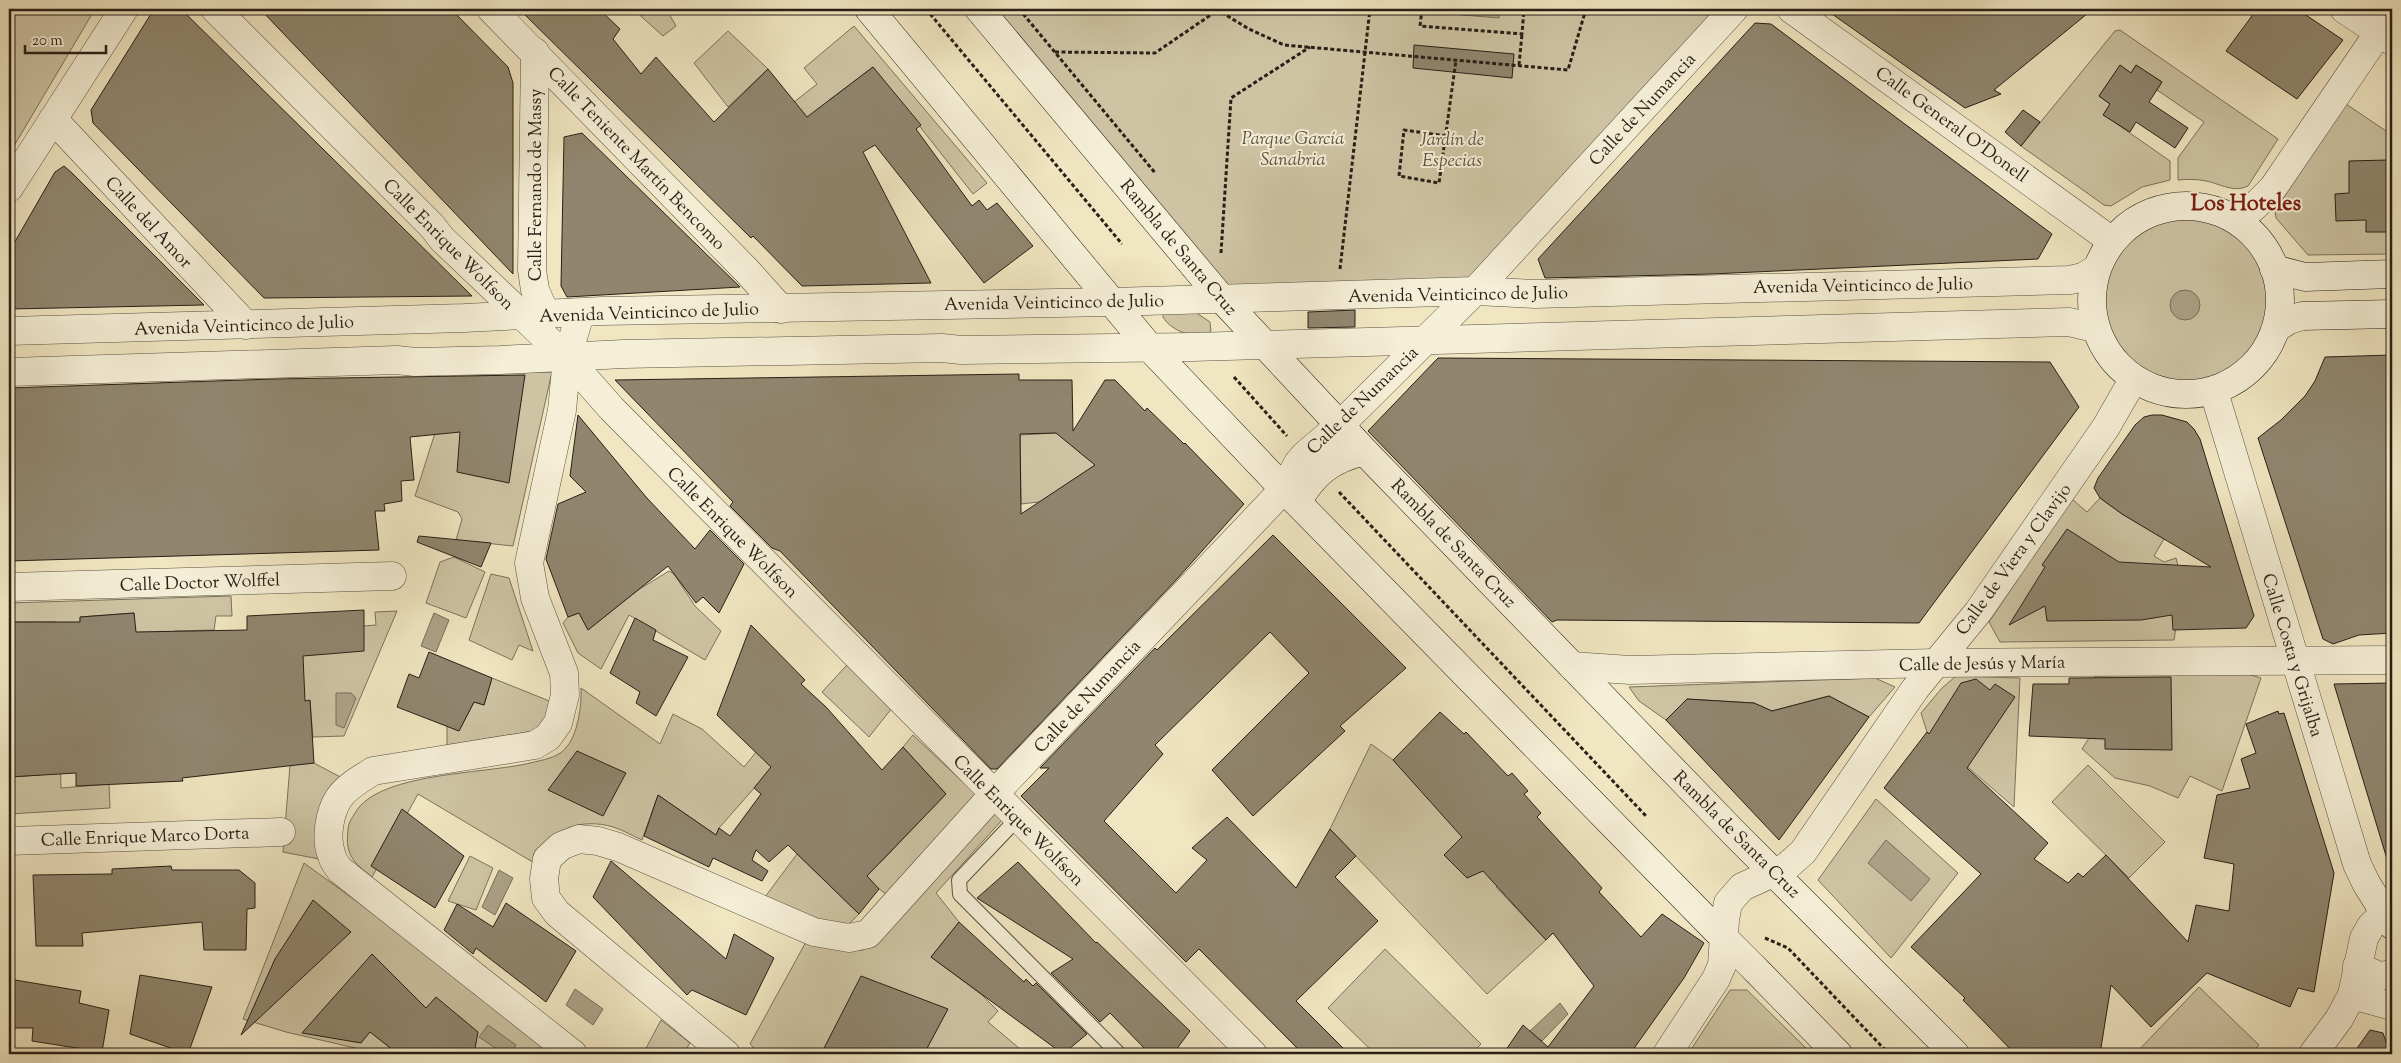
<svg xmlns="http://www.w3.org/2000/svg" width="2401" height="1063" font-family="'Sorts Mill Goudy',serif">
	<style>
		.green { fill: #cec4a4; stroke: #7a725d }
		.water { fill: #aca287; stroke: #776e5a }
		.building { fill: #90866f; stroke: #271f16; fill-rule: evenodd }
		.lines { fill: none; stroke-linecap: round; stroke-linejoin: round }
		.service-casing { stroke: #595141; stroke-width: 16 }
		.minor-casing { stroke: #595141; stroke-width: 29 }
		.tertiary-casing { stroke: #595141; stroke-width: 29 }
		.secondary-casing { stroke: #271f16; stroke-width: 29 }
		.path { stroke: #271f16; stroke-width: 3; stroke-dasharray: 4 2.5; stroke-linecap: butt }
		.service { stroke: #f5efd7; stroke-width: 14 }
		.minor { stroke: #f5efd7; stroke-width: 28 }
		.tertiary { stroke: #f5efd7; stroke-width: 28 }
		.secondary { stroke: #f5efd7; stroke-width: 28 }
		.labels { text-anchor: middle; stroke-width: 4; stroke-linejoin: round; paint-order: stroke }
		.street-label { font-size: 18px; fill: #271f16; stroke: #f5efd7 }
		.park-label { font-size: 18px; font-style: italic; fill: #595141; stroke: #f5efd7 }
		.district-label { font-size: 22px; font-weight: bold; fill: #7a1f14; stroke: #f5efd7 }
	</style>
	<rect width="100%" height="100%" fill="#f0e6c1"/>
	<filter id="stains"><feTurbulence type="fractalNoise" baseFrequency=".004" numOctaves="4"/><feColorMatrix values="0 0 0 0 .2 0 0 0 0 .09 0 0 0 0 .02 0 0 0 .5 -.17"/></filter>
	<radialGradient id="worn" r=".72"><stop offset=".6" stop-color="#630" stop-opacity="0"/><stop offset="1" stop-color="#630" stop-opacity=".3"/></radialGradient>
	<g class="green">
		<polygon points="9,9 95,9 11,151 9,151"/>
		<polygon points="633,9 671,9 668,12 676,26 663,36"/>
		<polygon points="997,9 1718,9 1465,283 1228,288"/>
		<polygon points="854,26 987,183 973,194 873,67 828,101 841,158 794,102 817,84 804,68"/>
		<path d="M 2120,30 L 2278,139 L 2248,186 C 2233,193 2221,184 2206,181 C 2197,179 2187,179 2178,180 L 2178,158 L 2204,122 L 2157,90 L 2162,82 L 2136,65 L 2131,73 L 2120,66 L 2099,96 L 2110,104 L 2104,115 L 2170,161 L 2170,180 L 2142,187 L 2111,206 L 2104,205 L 2021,146 L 2115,31 Z"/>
		<polygon points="728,31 768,69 728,107 694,63"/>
		<polygon points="2346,104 2392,135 2392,254 2308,255 2276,218 2275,210"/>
		<circle cx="2185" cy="301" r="84"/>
		<path d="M 1195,312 L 1210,322 L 1211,331 C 1196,341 1171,331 1163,317 L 1163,313 Z"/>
		<polygon points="552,372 513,546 456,540 462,519 458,512 415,496 454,373"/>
		<polygon points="1073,432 1070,444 1088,459 1104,443 1140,482 1039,502 1021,504 1020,435"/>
		<polygon points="2100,498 2122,514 2164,539 2154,556 2164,562 2176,558 2183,585 2174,640 2000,642 1989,622 2072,499 2087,512"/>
		<polygon points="454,557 485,572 466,618 426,603 440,562"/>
		<polygon points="669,571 674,574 695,606 721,631 705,660 629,615 601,669 578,653 563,623 568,617 579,613 588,630 638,590"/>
		<polygon points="491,574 509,578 533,651 519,645 512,660 469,640"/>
		<polygon points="231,596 232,616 216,616 214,630 175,631 131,721 134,613 80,617 82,658 61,659 56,622 9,622 9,603"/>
		<polygon points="397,611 344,736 313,737 310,701 265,704 303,656 364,626 376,625 375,612"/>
		<polygon points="847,665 892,708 869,737 822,692"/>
		<polygon points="2244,673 2261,678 2222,791 2190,776 2178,798 2150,786 2115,778 2082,749 2096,727 2095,676"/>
		<polygon points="1956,676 2020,678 2014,807 1927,732 1921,713 1942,688"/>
		<polygon points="492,678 552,702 545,722 534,731 447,745 447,726 459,731 474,702 484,705"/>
		<polygon points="1875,678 1895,687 1869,717 1829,696 1772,711 1754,703 1687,699 1666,720 1639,701 1629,687"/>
		<path d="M 581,688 L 660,744 L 673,714 L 702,729 L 744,767 L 761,746 L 778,761 L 719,828 L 716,835 L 658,795 L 642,840 C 633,836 623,830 613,827 C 579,817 547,830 536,864 L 418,794 L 372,877 C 353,862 345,855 348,830 C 348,823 352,818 355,813 C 378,772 486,774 530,763 C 542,760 557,758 565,749 C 578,736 582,704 581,688 Z"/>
		<polygon points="913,735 982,800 890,897 879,889 815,823 881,862 946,794 903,747"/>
		<polygon points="1371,744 1393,760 1464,835 1444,855 1467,878 1497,864 1508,876 1496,887 1546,940 1487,994 1330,829"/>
		<polygon points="60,752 61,788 109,784 110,808 9,814 9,777 41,775"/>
		<polygon points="314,763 346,780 319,859 283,852 290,765"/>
		<polygon points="2088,765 2165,842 2129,878 2052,802"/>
		<polygon points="1876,799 1958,873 1891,958 1818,880"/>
		<polygon points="992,810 1002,820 936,893 959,922 931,957 982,995 998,1011 988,1022 1026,1054 760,1054 750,1044 807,940 838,950 851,951 863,950 882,936"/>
		<polygon points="797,854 859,914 845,928 809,918 765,897"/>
		<polygon points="470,856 493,868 476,910 448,901"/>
		<polygon points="304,863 539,1034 555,1054 381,1054 286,1032 243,1019"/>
		<polygon points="1385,949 1481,1044 1471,1054 1375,1054 1328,1008"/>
		<polygon points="2199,987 2259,1045 2250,1054 2135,1054"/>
		<polygon points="1730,990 1747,990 1812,1054 1688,1054"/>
		<polygon points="661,1020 690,1043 683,1054 643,1054"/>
	</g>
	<g class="water">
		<polygon points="1451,9 1500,9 1499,18 1451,14"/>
		<circle cx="2185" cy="305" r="15"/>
		<polygon points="434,613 449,620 436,652 421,646"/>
		<polygon points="336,693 351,693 356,698 344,728 336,725"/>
		<polygon points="1886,840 1930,879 1911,901 1868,863"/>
		<polygon points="499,870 513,878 495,915 482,907"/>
		<polygon points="575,989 603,1009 593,1025 566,1005"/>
		<polygon points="1560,1003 1568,1014 1542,1041 1530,1031"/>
		<polygon points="488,1025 516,1045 510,1054 504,1054 479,1037"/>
	</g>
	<g class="building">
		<polygon points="154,9 181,9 472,296 264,298 93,123 91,110"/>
		<polygon points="260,9 451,9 508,67 513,83 513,274"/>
		<polygon points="519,9 599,9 620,29 613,39 641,74 656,57 714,122 768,69 807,117 873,67 921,125 916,129 972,206 979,200 987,210 997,203 1033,246 984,283 875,145 863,152 931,283 802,286 753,236 751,238"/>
		<polygon points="1825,9 2093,9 1994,90 2001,94 1965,108"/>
		<polygon points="2257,9 2297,9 2343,40 2297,99 2226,51"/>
		<polygon points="1755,23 1771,24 2052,234 2038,259 1711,274 1545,278 1538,259"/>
		<polygon points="1414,45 1514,54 1512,78 1413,68"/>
		<polygon points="2120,65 2131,73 2136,65 2162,82 2149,102 2188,128 2175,148 2136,122 2130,132 2103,115 2110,104 2099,96"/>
		<polygon points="2023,110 2040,122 2021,146 2005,132"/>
		<polygon points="582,133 738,285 740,287 567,297 561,286 564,137"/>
		<polygon points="2388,160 2390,232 2366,232 2366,220 2336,221 2335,194 2349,193 2349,161"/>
		<polygon points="64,166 72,173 204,305 9,309 9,252 55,172"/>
		<polygon points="1355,310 1355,327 1308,328 1308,312"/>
		<polygon points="2392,355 2392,633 2359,635 2333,644 2323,639 2258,438 2281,420 2305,396 2315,381 2325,357"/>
		<polygon points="1438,358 2050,362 2079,407 1919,623 1557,620 1552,622 1368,431"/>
		<path d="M 1019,374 L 1019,380 L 1072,380 L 1073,431 L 1105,380 L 1115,380 L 1145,411 L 1147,408 L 1184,444 L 1185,443 L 1244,504 L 1177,579 L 997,769 L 991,769 L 780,551 L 772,548 L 730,506 L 733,502 L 615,380 ZM 1056,433 L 1095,465 L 1021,514 L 1020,434 Z"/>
		<polygon points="525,375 509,483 457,472 460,432 410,437 414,480 401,481 402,501 384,504 385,511 375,511 379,550 9,561 9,388 274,379"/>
		<polygon points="578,415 646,497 695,549 710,530 744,564 719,613 703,597 696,603 668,566 588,630 579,613 568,617 546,559 558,504 586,492 570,476"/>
		<polygon points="2152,415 2162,415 2187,422 2194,429 2200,439 2254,616 2246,628 2173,630 2172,615 2141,620 2047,621 2045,606 2009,625 2045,567 2042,565 2067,529 2119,562 2211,567 2122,514 2100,498 2094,488 2098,478 2135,425 2144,417"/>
		<polygon points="1273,535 1406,668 1340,726 1345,731 1253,816 1212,770 1309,673 1270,632 1155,745 1163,754 1104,821 1176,893 1207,860 1192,848 1227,817 1296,888 1330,829 1356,856 1335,877 1378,921 1296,1001 1349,1054 1303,1054 1199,949 1186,962 1021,796 1049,768 1040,768 1155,648 1157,650"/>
		<polygon points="419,536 491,543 481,567 417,542"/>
		<polygon points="364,610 364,651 303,656 305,701 310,700 314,763 182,778 183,781 76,786 76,773 9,777 9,622 80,622 80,617 134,613 136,632 247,630 247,616"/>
		<polygon points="635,618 656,630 653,640 688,657 656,716 636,703 640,692 610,673"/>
		<polygon points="751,625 805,680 801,684 826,707 882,770 903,747 946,794 867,876 879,889 859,914 788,845 769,862 756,850 752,860 768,871 762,881 713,858 709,867 644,836 658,795 716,835 719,828 730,836 761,794 754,788 771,767 717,715"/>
		<polygon points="429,652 492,678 484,705 474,702 459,731 397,707 409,674 419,678"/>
		<polygon points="2171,677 2172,750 2105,749 2105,739 2029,736 2033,684 2069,684 2069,678 2073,678"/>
		<polygon points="1976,679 1990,690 1995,684 2015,697 1967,768 2048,843 2034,859 2068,883 2078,873 2083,877 2106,855 2188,942 2196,905 2229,911 2234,864 2204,858 2217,795 2250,788 2241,759 2256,753 2246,724 2278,711 2279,714 2284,713 2334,873 2314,992 2298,988 2290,1007 2207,973 2151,1027 2111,985 2100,1054 2015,1054 1963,1000 1965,998 1911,947 1981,874 1884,788 1927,732 1929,734 1961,683"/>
		<polygon points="2392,683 2392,858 2387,859 2334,684"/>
		<polygon points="1829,696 1869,717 1779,840 1666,720 1687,699 1754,703 1772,711"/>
		<polygon points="1440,712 1464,734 1466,732 1508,776 1512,773 1528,791 1524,794 1541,813 1537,817 1602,888 1599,892 1641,937 1662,914 1704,943 1684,978 1630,1054 1503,1054 1523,1025 1548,1047 1594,986 1553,933 1546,940 1483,871 1467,878 1444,855 1462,837 1393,760"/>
		<polygon points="577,751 626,773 603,816 548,790"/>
		<polygon points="402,809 464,856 435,908 371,866"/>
		<polygon points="611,861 726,959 734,934 774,958 746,1015 692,990 687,995 593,897"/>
		<polygon points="1018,862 1096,943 1097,942 1190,1031 1173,1054 1150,1054 1110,1013 1100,1022 1051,973 1073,959 977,898"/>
		<polygon points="171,866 172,870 239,870 255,883 255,908 247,909 246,950 204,950 202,922 82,933 83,946 36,946 33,875 112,874 112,869"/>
		<polygon points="313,900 351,932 241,1035 275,959"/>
		<polygon points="506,903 576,951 546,1002 476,948 473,954 444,930 457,904 493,927"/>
		<polygon points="959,922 1024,982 1026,979 1033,986 1036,983 1087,1034 1063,1054 931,957"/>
		<polygon points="372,954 426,1008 436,997 478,1032 474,1054 398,1054 370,1032 361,1043 302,1033"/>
		<polygon points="140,975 212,987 188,1054 130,1034"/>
		<polygon points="861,976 948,1009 924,1054 821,1054"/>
		<polygon points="9,979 81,991 79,1003 109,1010 102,1052 32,1041 33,1028 9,1028"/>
		<polygon points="2370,1030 2383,1033 2390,1054 2353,1054"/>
	</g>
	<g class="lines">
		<g class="service-casing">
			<polyline id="service" points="1017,819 959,880 960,894 1118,1053"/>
		</g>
		<g class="minor-casing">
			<g id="minor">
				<polyline points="215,9 432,226 442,239 567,358 612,409 1253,1054"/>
				<polyline points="491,9 747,271 781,309"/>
				<polyline points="1791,9 2112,241"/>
				<polyline points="2344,9 2392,41"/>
				<polyline points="535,52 532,270 535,290 546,315"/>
				<polyline points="53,119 246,325"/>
				<polyline points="9,188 124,9"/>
				<polyline points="2237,220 2255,206 2273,188 2392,13"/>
				<polyline points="2214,392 2357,864 2366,883 2392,925"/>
				<polyline points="9,587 392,576"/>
				<polyline points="1572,666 1630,670 1936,663 2392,660"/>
				<polyline points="9,841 281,832"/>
				<polyline points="2357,966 2379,976 2392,974"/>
				<polyline points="2352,995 2392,1006"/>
				<path d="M 573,1054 L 340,870 C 337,866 333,861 332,856 C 325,840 329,813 339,798 C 347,786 361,779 373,771 L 535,745 L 548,737 L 558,723 L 565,695 L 564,673 L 535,598 L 529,563 L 562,410 L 567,358 L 580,314"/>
				<polyline points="726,1054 557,913 546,898 544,879 547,859 561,846 579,839 598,841 618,847 814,932 849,938 868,934 993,795 1284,489 1298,463 1305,455 1340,425 1475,291 1734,9"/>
				<polyline points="1667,1054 1716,979 1722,965 1725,920 1728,903 1742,887 1786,867 1803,852 1915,689 1978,612 2106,427 2133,380"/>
				<polyline points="2313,1054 2339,1019 2352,995 2364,938 2371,926 2392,906"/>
			</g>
		</g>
		<g class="tertiary-casing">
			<g id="tertiary">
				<polyline points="9,331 464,318 602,311 1112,302 1475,291 1535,294 2070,280 2083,277 2096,269"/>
				<polyline points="9,372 397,360 415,362 500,360 624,354 942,348 961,350 1192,347 2069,322 2095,328"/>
				<polyline points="1724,938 1755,969"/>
			</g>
		</g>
		<g class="secondary-casing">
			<g id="secondary">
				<polyline points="869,9 1150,348 1284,489 1724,938"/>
				<polyline points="979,9 1221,298 1364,451 1735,834 1955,1054"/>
				<circle cx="2186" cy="300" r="94"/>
				<polyline points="2274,269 2305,277 2392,274"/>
				<polyline points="2278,327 2289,320 2302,316 2392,314"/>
				<path d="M 1297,502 C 1315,472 1330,460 1364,451"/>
				<polyline points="1755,969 1838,1054"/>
			</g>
		</g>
		<g class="path">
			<polyline points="926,9 1122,244"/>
			<polyline points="1019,9 1156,174"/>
			<polyline points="1216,9 1249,29 1284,45 1568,70 1586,9"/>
			<polyline points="1422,9 1420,26 1522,34 1524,9"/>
			<polyline points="1055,52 1155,53 1218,10"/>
			<polyline points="1519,65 1522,34"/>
			<polyline points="1446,136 1404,130 1399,176 1439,183 1456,60"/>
			<polyline points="1221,253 1231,98 1310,47"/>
			<polyline points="1340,269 1370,9"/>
			<polyline points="1234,377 1287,436"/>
			<polyline points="1339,492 1646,816"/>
			<polyline points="1765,938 1788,948 1889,1054"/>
		</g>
		<use href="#service" class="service"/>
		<use href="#minor" class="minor"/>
		<use href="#tertiary" class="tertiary"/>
		<use href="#secondary" class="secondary"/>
	</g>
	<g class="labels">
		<g class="street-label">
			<text transform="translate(1642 109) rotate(-47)" y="6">Calle de Numancia</text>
			<text transform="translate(1952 124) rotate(36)" y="6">Calle General O'Donell</text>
			<text transform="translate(637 158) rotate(46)" y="6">Calle Teniente Martín Bencomo</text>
			<text transform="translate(535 185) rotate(-90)" y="6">Calle Fernando de Massy</text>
			<text transform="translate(149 222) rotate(47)" y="6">Calle del Amor</text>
			<text transform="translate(449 244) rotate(45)" y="6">Calle Enrique Wolfson</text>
			<text transform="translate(1179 247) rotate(50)" y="6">Rambla de Santa Cruz</text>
			<text transform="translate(1863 285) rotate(-1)" y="6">Avenida Veinticinco de Julio</text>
			<text transform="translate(1458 294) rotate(-1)" y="6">Avenida Veinticinco de Julio</text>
			<text transform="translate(1054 302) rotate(-1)" y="6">Avenida Veinticinco de Julio</text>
			<text transform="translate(649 312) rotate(-2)" y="6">Avenida Veinticinco de Julio</text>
			<text transform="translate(244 325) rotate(-2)" y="6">Avenida Veinticinco de Julio</text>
			<text transform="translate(1362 400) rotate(-44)" y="6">Calle de Numancia</text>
			<text transform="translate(733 532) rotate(45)" y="6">Calle Enrique Wolfson</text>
			<text transform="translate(1454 543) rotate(46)" y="6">Rambla de Santa Cruz</text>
			<text transform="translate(2013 559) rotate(-54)" y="6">Calle de Viera y Clavijo</text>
			<text transform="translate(200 582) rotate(-2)" y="6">Calle Doctor Wolffel</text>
			<text transform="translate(2293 655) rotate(73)" y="6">Calle Costa y Grijalba</text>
			<text transform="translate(1982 663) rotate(-1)" y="6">Calle de Jesús y María</text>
			<text transform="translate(1087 696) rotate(-47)" y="6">Calle de Numancia</text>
			<text transform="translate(1019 820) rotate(45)" y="6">Calle Enrique Wolfson</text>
			<text transform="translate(1737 834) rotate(45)" y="6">Rambla de Santa Cruz</text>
			<text transform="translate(145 836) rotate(-2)" y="6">Calle Enrique Marco Dorta</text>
		</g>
		<g class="park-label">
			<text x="1293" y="144">Parque García<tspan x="1293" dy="21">Sanabria</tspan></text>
			<text x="1452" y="145">Jardín de<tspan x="1452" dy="21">Especias</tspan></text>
		</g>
		<g class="district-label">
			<text x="2246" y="210">Los Hoteles</text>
		</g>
	</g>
	<rect width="2401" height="1063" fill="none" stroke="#f0e6c1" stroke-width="30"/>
	<rect x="10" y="10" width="2381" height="1043" fill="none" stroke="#271f16" stroke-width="2.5"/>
	<rect x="15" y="15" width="2371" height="1033" fill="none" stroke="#271f16"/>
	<path d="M25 45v8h81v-8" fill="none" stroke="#271f16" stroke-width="2.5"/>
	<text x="32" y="45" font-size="15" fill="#271f16" stroke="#f5efd7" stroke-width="4" paint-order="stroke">20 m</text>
	<rect width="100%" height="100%" filter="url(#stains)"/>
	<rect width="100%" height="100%" fill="url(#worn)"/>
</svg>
